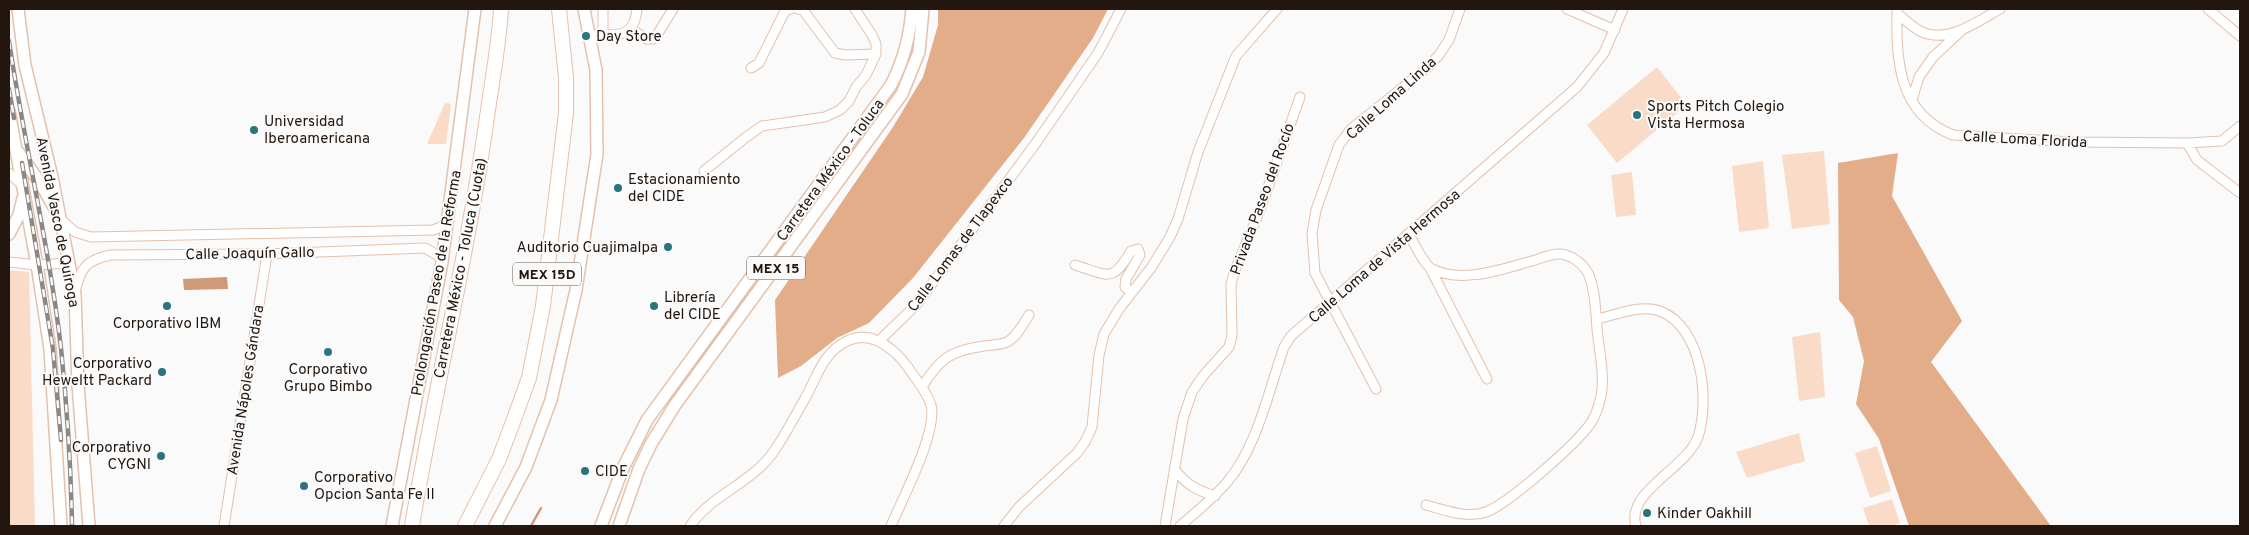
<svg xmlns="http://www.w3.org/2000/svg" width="2249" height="535" viewBox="0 0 2249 535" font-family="Overpass,sans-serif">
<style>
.green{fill:#fadbc8}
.forest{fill:#e3ad8a}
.water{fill:#cf9a78}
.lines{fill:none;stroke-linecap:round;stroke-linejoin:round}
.stream{stroke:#cf9a78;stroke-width:2.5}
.minor-casing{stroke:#e4c1ab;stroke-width:11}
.major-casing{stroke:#e4c1ab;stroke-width:14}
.highway-casing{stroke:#e4c1ab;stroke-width:16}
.minor{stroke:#fff;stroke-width:9}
.major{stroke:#fff;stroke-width:11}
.highway{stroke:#fff;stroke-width:14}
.rail-casing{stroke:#8d8783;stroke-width:4.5}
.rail{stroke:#fafafa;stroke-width:2.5;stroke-dasharray:8;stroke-linecap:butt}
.poi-dot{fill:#2b737e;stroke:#fafafa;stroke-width:2}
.labels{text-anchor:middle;stroke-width:4;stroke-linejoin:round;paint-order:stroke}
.shield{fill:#fafafa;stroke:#635a55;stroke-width:1}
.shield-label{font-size:14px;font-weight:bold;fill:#22160e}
.poi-label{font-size:15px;fill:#22160e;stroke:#fafafa;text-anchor:start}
.street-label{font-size:15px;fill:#22160e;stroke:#fafafa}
</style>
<rect width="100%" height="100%" fill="#fafafa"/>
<path class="green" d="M1657,67L1687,105L1617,163L1587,125Z
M445,103L451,104L446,144H427Z
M1824,151L1830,224L1792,229L1782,155Z
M1763,161L1769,228L1739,232L1732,166Z
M1632,172L1636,215L1616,217L1611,175Z
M9,270L29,272L35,526H9Z
M1820,332L1825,397L1799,401L1792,337Z
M1799,433L1805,461L1747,478L1736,452Z
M1877,446L1891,491L1870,498L1855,453Z
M1892,499L1900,523L1890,526H1869L1863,508Z"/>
<path class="forest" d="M938,9H1108L1093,38L1024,138L913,278L869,323L837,338L801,366L778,378L775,300L893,127L923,77L938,25Z
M1898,153L1892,196L1962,321L1931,362L2051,526H1909L1879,439L1856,404L1864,361L1853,317L1839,300L1838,163Z"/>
<path class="water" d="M227,277L228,289L184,290L183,279Z"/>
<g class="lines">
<path class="stream" d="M531,526L541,508"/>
<g class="minor-casing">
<path id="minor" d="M798,9L803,10L835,53L846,55L876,54
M1567,9L1615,30
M1897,9C1896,60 1898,114 1953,135L2071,142L2187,143L2222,141L2240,126
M2208,9L2240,36
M1897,13C1905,20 1913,28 1922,32C1948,44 1978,21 2000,9
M631,29L647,39H653L657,35L673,9
M589,35C615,34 634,41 637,9
M603,35V9
M751,68L759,63L785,11L791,9
M1912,100L1919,77L1933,57L1960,32
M2187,143L2197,160L2240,193
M704,171L745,138L762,126L825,117L840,110L849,101L856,87L866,75L876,54V44L872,35L855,9
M9,173L22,185
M60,219L75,232L91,237L433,230L441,227L448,221
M1409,235C1414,243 1425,266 1432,269C1463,284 1502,269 1532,261C1540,259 1549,254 1558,254C1569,254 1580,261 1586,270C1595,282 1596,314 1597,329C1599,351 1606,379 1600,400C1598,409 1593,421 1587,428C1571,448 1508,504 1486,512C1467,519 1445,510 1426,505
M9,262L37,265L69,263
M1075,265C1108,275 1112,284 1131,251L1138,249L1140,255L1126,279L1125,287L1132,292
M1430,268L1487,379
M75,292C81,267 86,260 111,255L267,254L425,248L437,255L442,262
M1597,319C1615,315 1642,304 1660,311C1702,327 1710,399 1698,437C1687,468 1625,492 1636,526
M880,340L917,304L1036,143L1098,53L1121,9
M922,387C940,358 950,351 984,346C991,345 1001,345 1007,342C1017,337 1023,324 1029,315
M1376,389L1315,273L1312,233L1316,210L1339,145L1351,129L1427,68L1439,55L1449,40L1460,9
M1175,470C1187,485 1196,490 1215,496
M224,526L267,254
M690,526C711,495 750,484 772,454C785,436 796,414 807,395C818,374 824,352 847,341C864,333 879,339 892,350C901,357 908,367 914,376C920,384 928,395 931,405C938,432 902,499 891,526
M1004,526L1019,507L1077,453L1085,442L1092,427L1099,355L1104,334L1119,309L1151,268L1170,237L1178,219L1198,152L1236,56L1277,9
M1165,526L1183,419L1192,392L1203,376L1229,347L1232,336L1231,284L1235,270L1260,210L1300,97
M1180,526C1196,512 1214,498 1228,481C1257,447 1269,390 1284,347L1291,336L1577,87L1604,53L1623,9"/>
</g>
<g class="major-casing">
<path id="major" d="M18,9L25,65L52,177L75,294L78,385L89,526
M9,111L37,265L50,349L61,526
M19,153L41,184L55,209
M9,234L19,215L23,198
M392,526L442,262L475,9
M495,526L526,467L551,400L576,290L597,154L596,70L584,9
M601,526L623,468L647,420L891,85C904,60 910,37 912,9
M619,526L639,469L651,444L675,405L902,94L919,52L923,9"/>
</g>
<g class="highway-casing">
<path id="highway" d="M412,526C435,387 469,250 488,110C493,76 499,43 501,9
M465,526L499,459L513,422L529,378L543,306L566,113V78L559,9"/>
</g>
<use href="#minor" class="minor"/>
<use href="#major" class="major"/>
<use href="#highway" class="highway"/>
<g class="rail-casing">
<path id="rail" d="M9,41C24,143 49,245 61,348C67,407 71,467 72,526
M9,89L14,118
M22,163L53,349L61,440"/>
</g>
<use href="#rail" class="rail"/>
</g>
<g class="poi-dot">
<circle cx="586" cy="36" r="5"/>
<circle cx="1637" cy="115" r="5"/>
<circle cx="254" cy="130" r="5"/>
<circle cx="618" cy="188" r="5"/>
<circle cx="668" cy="247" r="5"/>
<circle cx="167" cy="306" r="5"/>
<circle cx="654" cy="306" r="5"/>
<circle cx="328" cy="352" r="5"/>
<circle cx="162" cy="372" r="5"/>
<circle cx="161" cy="456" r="5"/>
<circle cx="585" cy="471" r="5"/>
<circle cx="304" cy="486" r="5"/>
<circle cx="1647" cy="513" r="5"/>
</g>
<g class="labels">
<g class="shield">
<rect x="747" y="256.5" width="58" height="23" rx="4"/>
<rect x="513" y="262.5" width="68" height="23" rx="4"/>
</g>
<g class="shield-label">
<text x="776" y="273">MEX 15</text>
<text x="547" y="279">MEX 15D</text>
</g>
<g class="poi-label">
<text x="596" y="41">Day Store</text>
<text x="1647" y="111">Sports Pitch Colegio<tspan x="1647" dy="17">Vista Hermosa</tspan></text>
<text x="264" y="126">Universidad<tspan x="264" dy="17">Iberoamericana</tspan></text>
<text x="628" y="184">Estacionamiento<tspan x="628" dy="17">del CIDE</tspan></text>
<text x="658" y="252" text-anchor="end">Auditorio Cuajimalpa</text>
<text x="664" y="302">Librería<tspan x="664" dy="17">del CIDE</tspan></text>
<text x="167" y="328" text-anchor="middle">Corporativo IBM</text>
<text x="152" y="368" text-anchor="end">Corporativo<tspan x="152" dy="17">Heweltt Packard</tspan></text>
<text x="328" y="374" text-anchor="middle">Corporativo<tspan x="328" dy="17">Grupo Bimbo</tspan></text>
<text x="151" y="452" text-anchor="end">Corporativo<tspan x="151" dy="17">CYGNI</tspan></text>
<text x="595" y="476">CIDE</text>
<text x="314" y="482">Corporativo<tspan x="314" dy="17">Opcion Santa Fe II</tspan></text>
<text x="1657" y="518">Kinder Oakhill</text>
</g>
<g class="street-label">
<text transform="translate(1391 98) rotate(-42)" y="5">Calle Loma Linda</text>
<text transform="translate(2025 139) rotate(3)" y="5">Calle Loma Florida</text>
<text transform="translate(830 170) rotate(-54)" y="5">Carretera México - Toluca</text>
<text transform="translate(1262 199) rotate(-70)" y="5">Privada Paseo del Rocío</text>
<text transform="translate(58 222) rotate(79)" y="5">Avenida Vasco de Quiroga</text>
<text transform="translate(960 244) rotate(-53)" y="5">Calle Lomas de Tlapexco</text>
<text transform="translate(250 253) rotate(-1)" y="5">Calle Joaquín Gallo</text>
<text transform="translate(1384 256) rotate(-41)" y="5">Calle Loma de Vista Hermosa</text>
<text transform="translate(460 268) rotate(-79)" y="5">Carretera México - Toluca (Cuota)</text>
<text transform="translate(436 283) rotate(-80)" y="5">Prolongación Paseo de la Reforma</text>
<text transform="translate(245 390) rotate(-81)" y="5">Avenida Nápoles Gándara</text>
</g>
</g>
<rect width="2249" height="535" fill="none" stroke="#22160e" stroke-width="20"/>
</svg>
